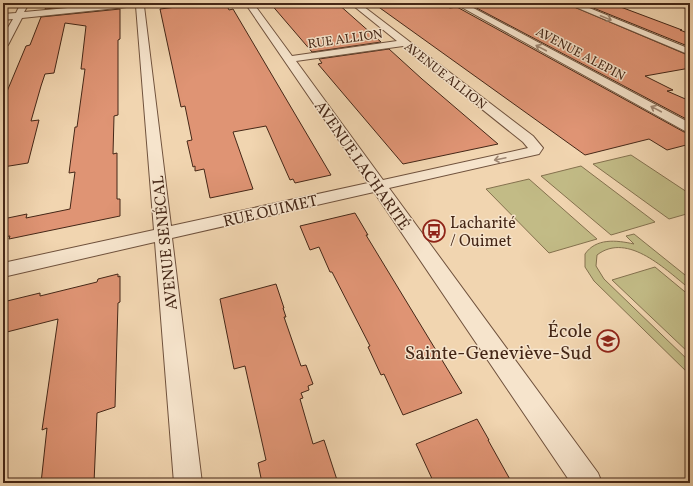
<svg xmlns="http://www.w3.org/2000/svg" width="693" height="486" viewBox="0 0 693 486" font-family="Vollkorn,serif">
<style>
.green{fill:#c2bb86;stroke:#84714e}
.building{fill:#df9474;stroke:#452717}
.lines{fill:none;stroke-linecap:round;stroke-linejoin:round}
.minor-casing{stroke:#70523d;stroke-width:2}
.minor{fill:#f6e4cc;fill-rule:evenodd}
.oneway{stroke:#9e8672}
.labels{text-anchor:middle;stroke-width:3;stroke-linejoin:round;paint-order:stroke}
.far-street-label{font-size:13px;fill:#452717;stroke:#f6e4cc}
.street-label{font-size:16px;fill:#452717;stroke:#f6e4cc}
.poi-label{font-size:16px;fill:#452717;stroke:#f6e4cc;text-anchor:start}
.near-poi-label{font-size:19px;fill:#452717;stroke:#f6e4cc;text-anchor:end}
</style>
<rect width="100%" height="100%" fill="#f1d5b0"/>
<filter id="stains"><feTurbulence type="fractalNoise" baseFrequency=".005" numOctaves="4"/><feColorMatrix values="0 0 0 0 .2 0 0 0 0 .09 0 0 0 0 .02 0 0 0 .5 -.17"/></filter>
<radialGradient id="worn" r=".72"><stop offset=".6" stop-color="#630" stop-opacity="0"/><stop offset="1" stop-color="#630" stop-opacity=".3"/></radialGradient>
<path class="green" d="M631,155L690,194V213L669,219L593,164Z
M581,166L655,222L611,235L541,176Z
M529,179L597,239L549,253L486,189Z
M634,234L690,279V289C667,271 628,231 597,255L596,266L604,279L690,362V375L594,281L585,267V254C596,238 616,240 634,244L626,236Z
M655,267L690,296V354L612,280Z"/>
<path class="building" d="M48,3H106L45,9Z
M201,3H222L226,4L229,10L233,9L331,175L295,183L293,179L290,180L266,126L233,132L253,189L210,198L204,169L195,171V166L193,167L187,141L192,140L185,106L181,107L160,9L201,4Z
M270,3H337L381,42L312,52Z
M373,3H438L450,8L457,7L684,132L690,133V144L667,150L649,139L585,155Z
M487,3H565L690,56V68L645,76L673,90L667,91L690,101V121L471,5Z
M581,3H610L682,30H680L690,34V47Z
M120,9V39L118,40V115L114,116L113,154L117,153V199H120V216L9,239L10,236L3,237V219L27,214L26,218L70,209L75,172L69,173L75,127H77L85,69H81L86,26L65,23L54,73L45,74L41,86L31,121L39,120L28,163L3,167V101L26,46L30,45L41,17Z
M389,49L422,79L498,144L403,164L318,64L322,63L319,59Z
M355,213L368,235H366L462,393L403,415L384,374L381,375L368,347L370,346L332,272H330L319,247L310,250L300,226Z
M118,274V277L120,276V302L118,303L115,407L97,413L94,483H41L47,428L42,430L58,319L3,333V302L40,293V296L97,282L98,279Z
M276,284L284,308H283L286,317H284L301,366L306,365L313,384L308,386L309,390L301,393L303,398L300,399L313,444L324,440L338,483H262L258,463L266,460L245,366L234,369L220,299Z
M477,419L489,440H488L512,483H434L416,444Z"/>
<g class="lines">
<g class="minor-casing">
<path id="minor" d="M122,3H150L144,6L171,226L368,183L245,3H253L292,56L397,41L350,3H359L533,136L543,148L539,154L389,188L598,473L602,483H571L374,192L172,238L202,483H174L155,242L3,277V263L154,230L136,6L22,18L8,45L3,48V36L13,19L3,20V14L16,13L20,5H26L27,7L24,12ZM403,46L523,142L528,148L383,180L296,61Z
M454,3H464L690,123V132L685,131Z
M566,3H577L690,49V55Z
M675,3L690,4V9L676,5Z"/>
</g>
<use href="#minor" class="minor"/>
</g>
<defs><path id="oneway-shaft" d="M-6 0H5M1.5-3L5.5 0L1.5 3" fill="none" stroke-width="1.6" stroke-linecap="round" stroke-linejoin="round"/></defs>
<g class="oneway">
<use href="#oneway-shaft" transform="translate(606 18) rotate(22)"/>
<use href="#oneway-shaft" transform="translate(541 48) rotate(-152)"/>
<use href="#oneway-shaft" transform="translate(656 109) rotate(-152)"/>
<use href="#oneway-shaft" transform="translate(500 159) rotate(168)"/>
</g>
<defs>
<g id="bus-ring" transform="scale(1.15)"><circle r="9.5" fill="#f6e4cc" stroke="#8f2418" stroke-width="1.5"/><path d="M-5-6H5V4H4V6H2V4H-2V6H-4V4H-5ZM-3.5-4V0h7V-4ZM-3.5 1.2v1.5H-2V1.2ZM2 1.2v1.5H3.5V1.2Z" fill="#8f2418"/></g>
<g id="school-ring" transform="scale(1.15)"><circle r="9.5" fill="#f6e4cc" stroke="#8f2418" stroke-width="1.5"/><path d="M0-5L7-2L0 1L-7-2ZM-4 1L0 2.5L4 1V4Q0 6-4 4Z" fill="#8f2418"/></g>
</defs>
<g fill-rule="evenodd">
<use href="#bus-ring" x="434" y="231"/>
<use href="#school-ring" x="608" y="341"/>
</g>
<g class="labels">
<g class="far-street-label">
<text transform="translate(345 38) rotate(-8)" y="5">RUE ALLION</text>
<text transform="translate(581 53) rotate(28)" y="5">AVENUE ALEPIN</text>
<text transform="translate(446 75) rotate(38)" y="5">AVENUE ALLION</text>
</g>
<g class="street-label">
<text transform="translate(363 165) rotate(55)" y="6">AVENUE LACHARITÉ</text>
<text transform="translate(270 210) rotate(-13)" y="6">RUE OUIMET</text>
<text transform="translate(164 243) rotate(-96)" y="6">AVENUE SENÉCAL</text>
</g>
<g class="poi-label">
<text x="450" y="228">Lacharité<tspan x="450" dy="18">/ Ouimet</tspan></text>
</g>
<g class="near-poi-label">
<text x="592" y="337">École<tspan x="592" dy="22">Sainte-Geneviève-Sud</tspan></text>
</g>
</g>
<rect width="693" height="486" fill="none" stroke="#f1d5b0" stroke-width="16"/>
<rect x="4" y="4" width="685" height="478" fill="none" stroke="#452717" stroke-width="2"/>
<rect x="8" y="8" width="677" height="470" fill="none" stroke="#452717"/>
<rect width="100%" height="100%" filter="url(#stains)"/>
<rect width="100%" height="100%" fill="url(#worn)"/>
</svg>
